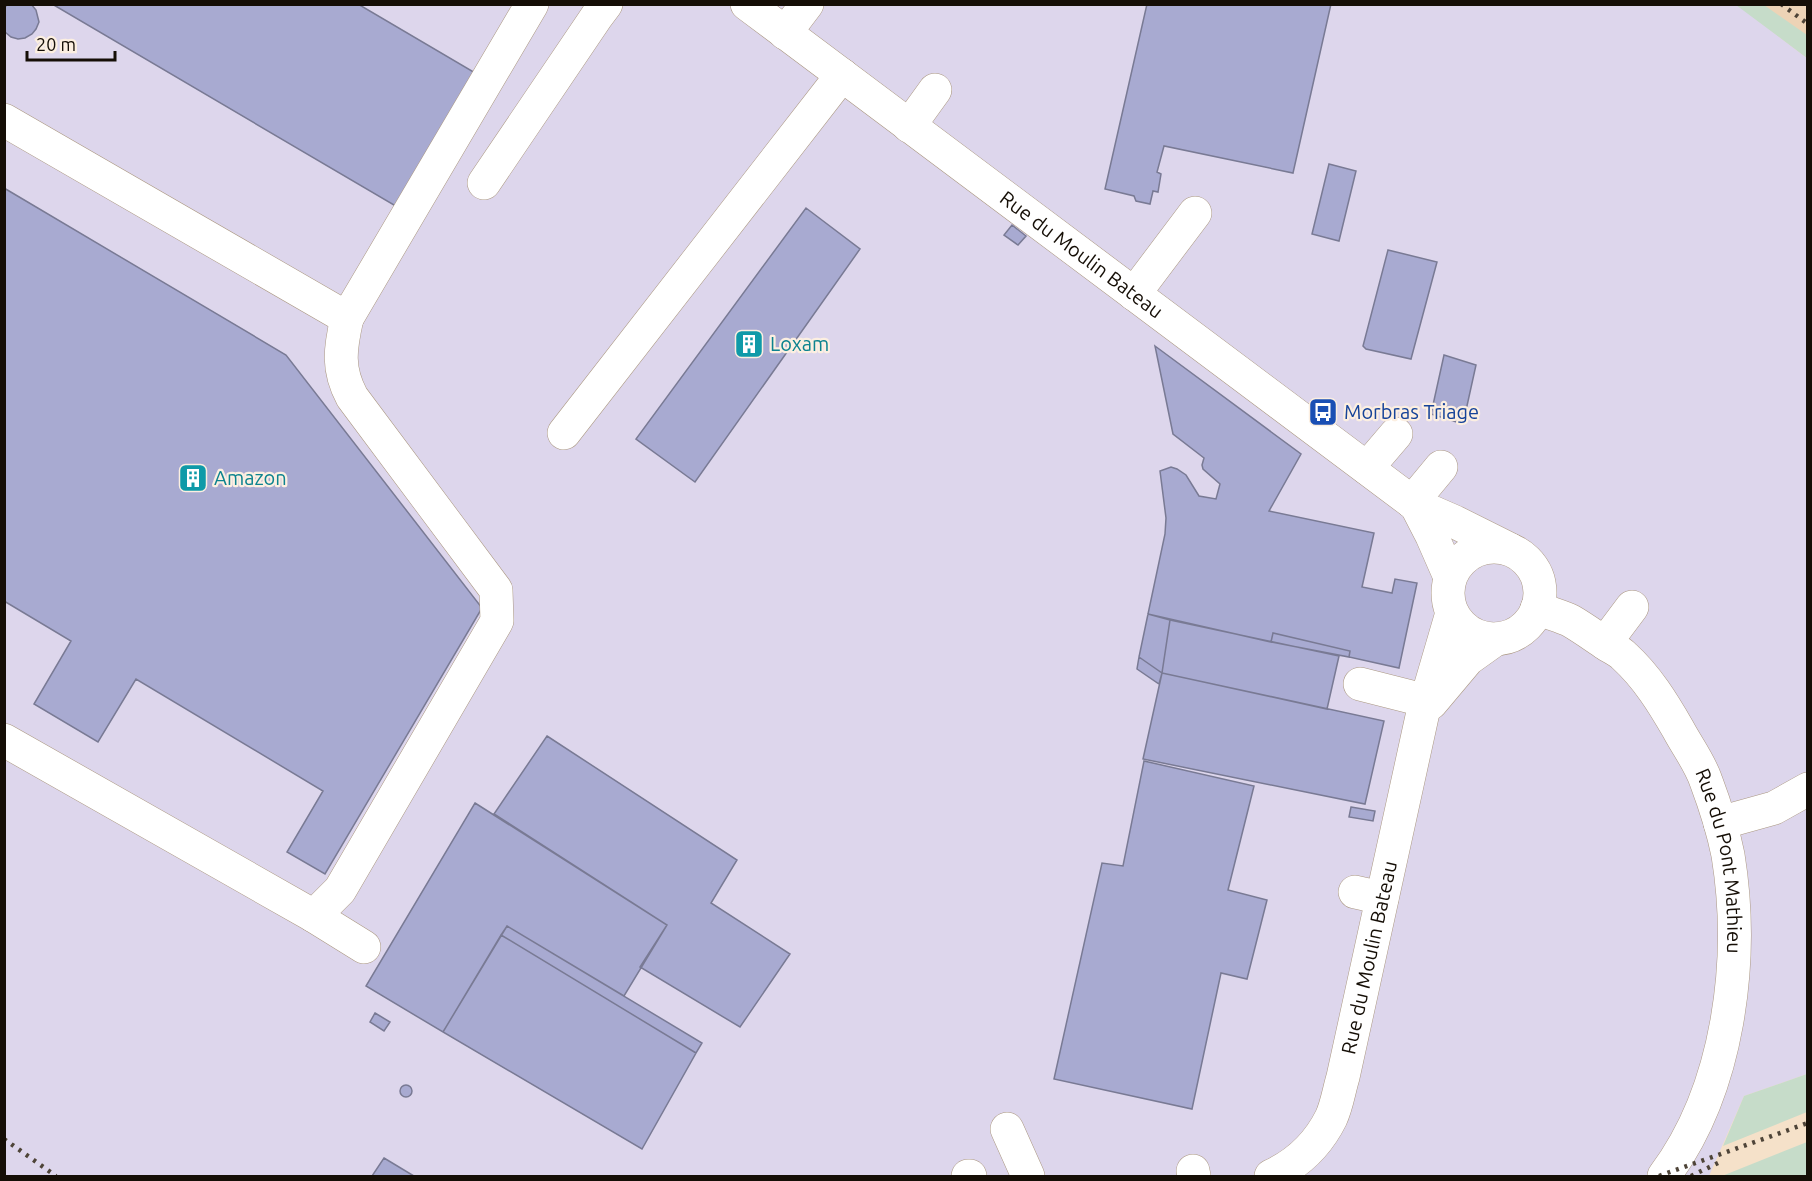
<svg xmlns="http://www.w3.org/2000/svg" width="1812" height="1181" viewBox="0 0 1812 1181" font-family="Ubuntu,sans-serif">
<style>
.built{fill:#edd3b6}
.industrial{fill:#ddd6ec}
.green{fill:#c6dcc9}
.building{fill:#a8aad1;stroke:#797a94;stroke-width:1.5}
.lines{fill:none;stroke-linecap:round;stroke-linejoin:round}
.minor-casing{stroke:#ab9882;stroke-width:34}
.minor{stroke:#fff;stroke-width:33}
.rail{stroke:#4e4438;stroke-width:4.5;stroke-dasharray:3 6;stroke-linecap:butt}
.labels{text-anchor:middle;stroke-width:4.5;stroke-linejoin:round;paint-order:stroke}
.street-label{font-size:20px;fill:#150e06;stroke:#fcefe1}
.culture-label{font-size:20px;fill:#0d838f;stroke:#fcefe1;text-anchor:start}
.transit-label{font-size:20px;fill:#164399;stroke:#fcefe1;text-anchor:start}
</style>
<rect width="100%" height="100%" fill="#f5e1c9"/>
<path class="built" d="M1736,5H1807V58Z"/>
<path class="industrial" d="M1736,4L1807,58V1074L1744,1096L1709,1176H5V5Z"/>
<path class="green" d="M1736,5H1764L1807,35V58Z
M1807,1074V1112L1723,1146L1744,1096Z
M1807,1142V1176H1722Z"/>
<path class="building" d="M8,4H31L36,10L39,22L36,29L32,34L25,38L18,39L11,37L5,32L4,8Z
M52,4H358L477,74L399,208Z
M1147,4H1331L1293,173L1164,146L1157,172L1161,174L1158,192L1153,191L1150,204L1136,201L1134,196L1105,189Z
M1329,164L1356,171L1339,241L1312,234Z
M4,188L286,355L482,608L325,874L287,852L323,791L136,679L98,742L34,704L71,641L4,601Z
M806,208L860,249L695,482L636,439Z
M1012,225L1026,236L1018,245L1004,235Z
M1388,250L1437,262L1411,359L1366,349L1363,346Z
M1155,346L1301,454L1269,511L1374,533L1362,587L1392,593L1395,579L1417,583L1399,668L1349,657L1350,651L1273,633L1271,642L1148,614L1165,534L1166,518L1160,471L1171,467L1177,469L1186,475L1199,496L1216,499L1220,484L1203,469L1202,465L1204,458L1173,434Z
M1444,355L1476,365L1463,424L1431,414Z
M1148,614L1170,620L1162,673L1139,657Z
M1170,620L1339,656L1327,709L1162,673Z
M1273,633L1350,651L1349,657L1271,642Z
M1139,657L1162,673L1159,684L1137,669Z
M1162,673L1384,721L1365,804L1143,759Z
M547,736L737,860L711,903L790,954L740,1027L640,967L667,925L494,814Z
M1144,761L1254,786L1228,890L1267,900L1247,979L1221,973L1192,1109L1054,1079L1102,863L1123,866Z
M475,803L667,925L624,996L507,926L443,1032L366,986Z
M1351,807L1375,811L1373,821L1349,817Z
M507,926L702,1043L696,1053L501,935Z
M501,935L696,1053L642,1149L443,1032Z
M375,1013L390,1022L384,1031L370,1022Z
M400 1091a6 6 0 1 1 12 0a6 6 0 1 1-12 0Z
M384,1158L414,1176H372Z"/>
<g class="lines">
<g class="minor-casing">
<g id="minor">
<path id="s1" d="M747,4L1416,505L1455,522L1509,549"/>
<path d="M785,33L807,4"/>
<path d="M4,120L347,318L532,4"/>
<path d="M909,126L935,90"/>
<path d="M484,183L597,16L606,4"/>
<path d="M1134,294L1195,213"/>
<path d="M564,433L842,75"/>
<path d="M1367,468L1396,434"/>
<path d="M1412,502L1441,467"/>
<path d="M1416,505L1432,536L1450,577"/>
<circle cx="1494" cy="593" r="46"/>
<path id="s2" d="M1537,608C1548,613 1561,616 1571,621C1583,628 1594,636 1606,644C1612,648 1619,651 1624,656C1647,677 1663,703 1678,729C1687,746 1700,763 1706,781C1715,805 1723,830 1728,855C1745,960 1729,1089 1664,1176"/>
<path d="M1605,643L1632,607"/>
<path d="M1360,684L1427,701"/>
<path d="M1431,703L1468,659L1496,639"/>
<path d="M4,740L314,916L340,890L497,621L496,590L352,397C337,369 340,349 347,318"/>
<path d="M1720,823L1774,808L1808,789"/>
<path d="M1355,892L1382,898"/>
<path d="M314,916L364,947"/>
<path d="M1007,1129L1028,1176"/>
<path d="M1193,1171L1194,1176"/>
<path d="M968,1176H970"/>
<path id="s3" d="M1271,1176C1297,1164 1318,1144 1331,1118C1337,1105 1339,1090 1343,1077L1423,712L1452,613"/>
</g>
</g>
<use href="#minor" class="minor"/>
<path class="rail" d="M1781,4L1808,24
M4,1139L56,1176
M1659,1176L1808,1123
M1691,1176L1720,1162"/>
</g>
<defs>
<g id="building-square" transform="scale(1.5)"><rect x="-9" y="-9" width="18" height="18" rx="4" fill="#0f9aa8" stroke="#fcefe1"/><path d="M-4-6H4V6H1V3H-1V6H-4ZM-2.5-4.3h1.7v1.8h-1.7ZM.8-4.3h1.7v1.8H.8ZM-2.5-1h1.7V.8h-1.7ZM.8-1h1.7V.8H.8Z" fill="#fff"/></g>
<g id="bus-square" transform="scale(1.5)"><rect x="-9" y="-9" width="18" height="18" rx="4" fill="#1a4fb4" stroke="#fcefe1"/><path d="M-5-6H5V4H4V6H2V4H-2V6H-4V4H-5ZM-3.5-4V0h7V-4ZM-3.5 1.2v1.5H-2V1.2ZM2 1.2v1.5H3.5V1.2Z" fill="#fff"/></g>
</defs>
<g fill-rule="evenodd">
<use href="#building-square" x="749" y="344"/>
<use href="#bus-square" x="1323" y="412"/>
<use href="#building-square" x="193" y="478"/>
</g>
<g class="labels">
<g class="street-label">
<text dy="7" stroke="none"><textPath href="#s1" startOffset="418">Rue du Moulin Bateau</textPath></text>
<text dy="7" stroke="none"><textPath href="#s2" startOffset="332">Rue du Pont Mathieu</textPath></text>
<text dy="7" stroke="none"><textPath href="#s3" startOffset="250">Rue du Moulin Bateau</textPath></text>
</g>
<g class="culture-label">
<text x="770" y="351">Loxam</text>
<text x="214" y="485">Amazon</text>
</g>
<g class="transit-label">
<text x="1344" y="419">Morbras Triage</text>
</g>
</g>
<rect width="1812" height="1181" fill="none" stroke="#150e06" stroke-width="12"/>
<path d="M27 51v9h88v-9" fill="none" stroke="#150e06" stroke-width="3"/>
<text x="36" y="51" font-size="18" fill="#150e06" stroke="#fcefe1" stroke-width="4.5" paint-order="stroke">20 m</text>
</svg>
